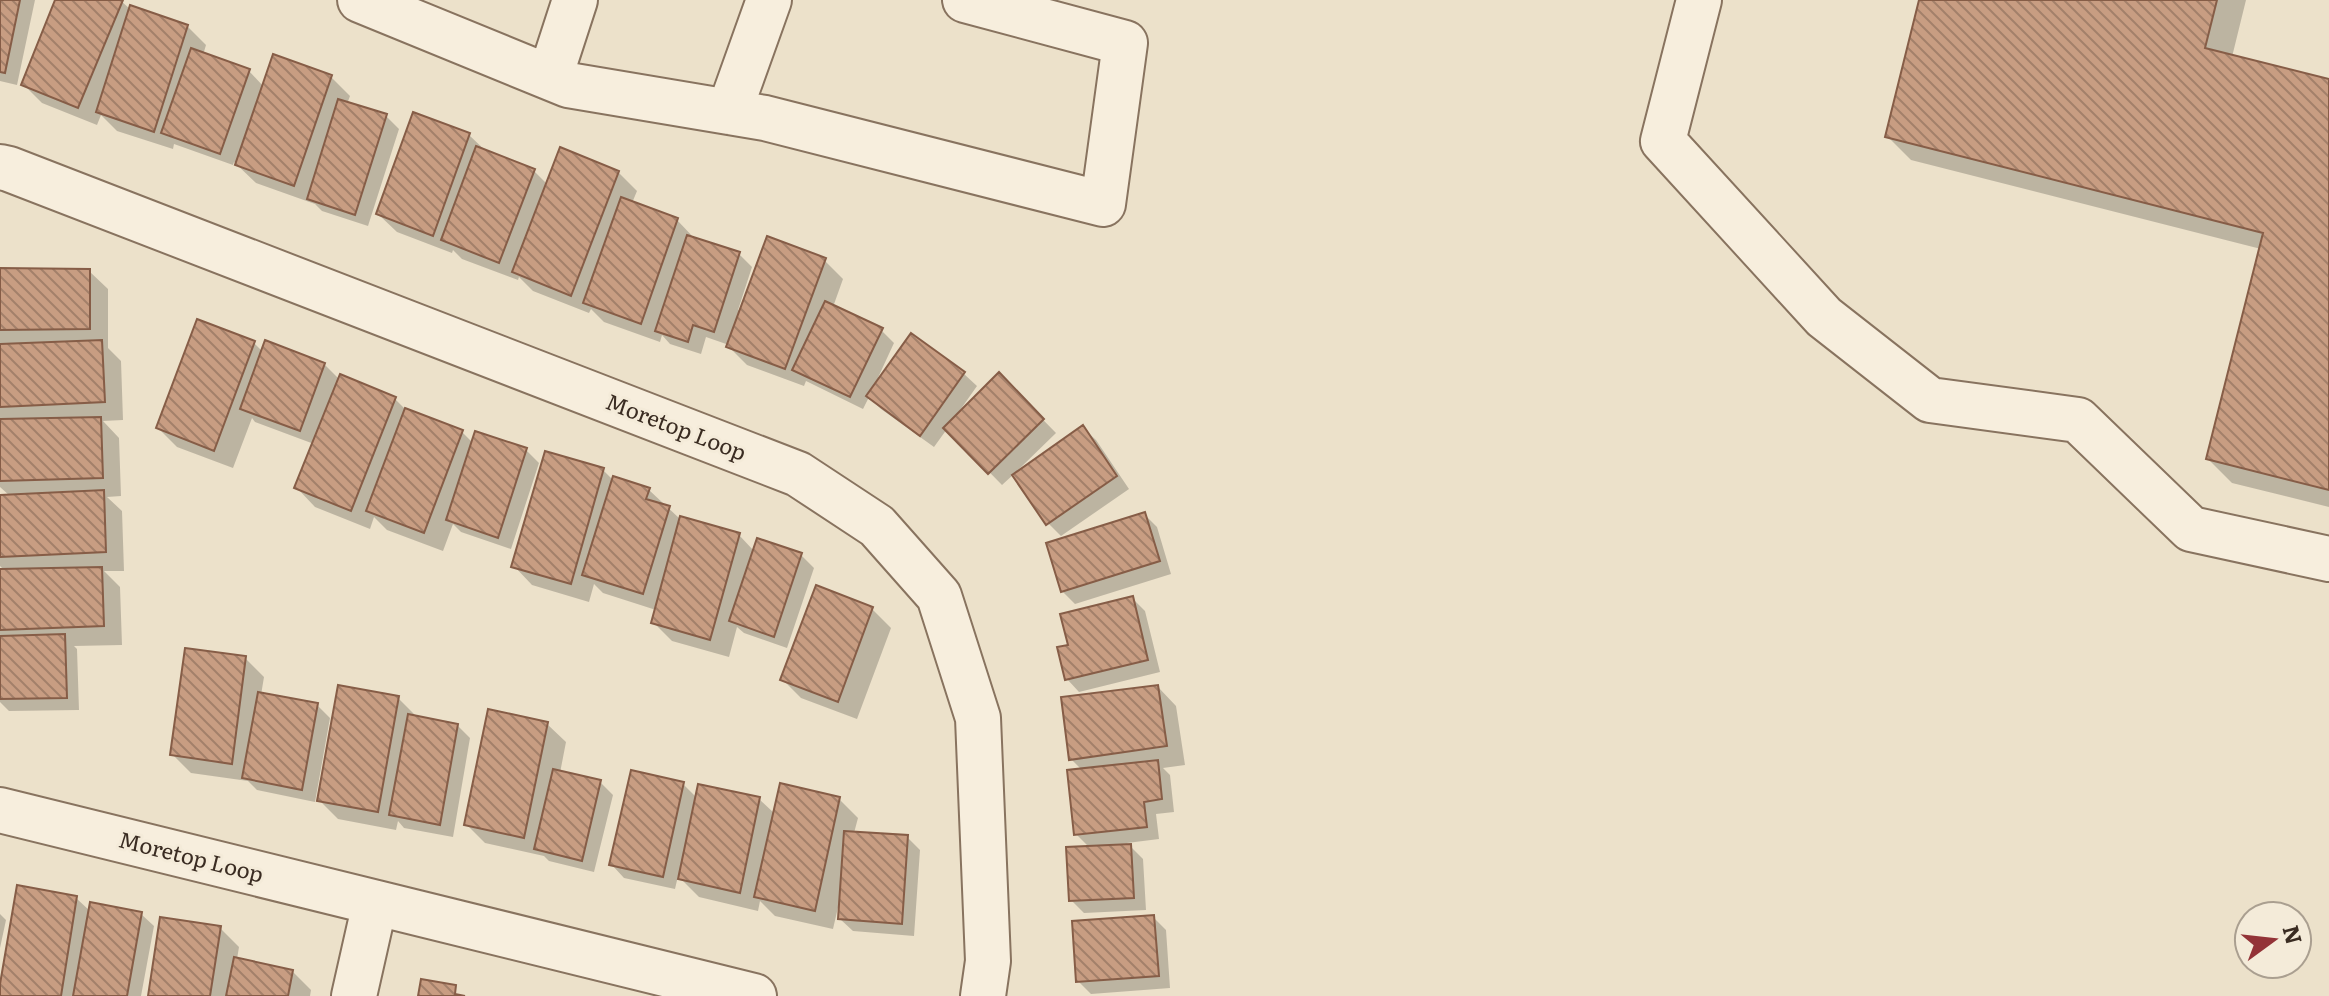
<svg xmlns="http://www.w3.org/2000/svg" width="2329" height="996" viewBox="0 0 2329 996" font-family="Literata,serif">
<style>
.shadow{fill:#0003}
.building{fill:url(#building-back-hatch);stroke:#865d47;stroke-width:2}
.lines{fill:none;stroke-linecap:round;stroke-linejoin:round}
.minor-casing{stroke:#88735f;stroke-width:48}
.minor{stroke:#f7eedd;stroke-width:44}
.labels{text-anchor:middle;stroke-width:6;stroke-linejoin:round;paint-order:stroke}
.street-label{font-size:22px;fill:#3a2c22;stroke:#f4ebd9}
</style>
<defs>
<pattern id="building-back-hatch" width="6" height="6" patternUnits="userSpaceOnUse" patternTransform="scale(2)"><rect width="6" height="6" fill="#c89d82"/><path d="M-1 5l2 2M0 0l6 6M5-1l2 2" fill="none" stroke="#a3806a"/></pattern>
</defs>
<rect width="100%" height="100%" fill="#ece1ca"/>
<path class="shadow" d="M0,0H35L17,85L0,81Z
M57,0H120L131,10L187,26L206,45L203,55L249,71L264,87L331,77L350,96L347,104L386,116L399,129L368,226L322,211L315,204L256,183L234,162L233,165L174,144L173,149L117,131L101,115L97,125L42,103L23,84Z
M1921,0H2246L2232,57L2329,81V507L2232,483L2208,459L2261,249L1911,160L1887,136Z
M469,135L488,153L534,171L548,185L618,172L637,191L632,203L677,220L696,240L739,254L752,267L738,310L741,311L824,260L843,279L833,307L881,330L894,343L876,382L878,383L911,336L964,374L977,386L958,413L960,414L999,375L1056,433L1017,471L1018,473L1083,428L1096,440L1129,489L1061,536L1048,523L1014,474L1002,485L947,429L934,447L881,409L869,397L863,409L806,381L804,386L747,365L729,347V345L706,337L701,354L670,344L662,335L660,342L604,322L591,309L589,313L533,291L519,277L518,280L462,259L453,250L452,253L397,232L378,214Z
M0,270L89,271L108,289V348L121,361L123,420L103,421L119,438L121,496L107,497L122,511L124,571H104L120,587L122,645L74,646L77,649L79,710L9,711L0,702V571H5L0,566V526L10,496L0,487Z
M254,343L263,352L324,364L340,380L395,399L407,411L461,431L473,443L526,450L539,463L511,549L461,532L453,524L443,551L387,530L374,517L370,529L315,507L297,488L314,444L255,422L252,418L233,468L177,447L158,428Z
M603,470L613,480L649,490L679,518L739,535L754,551L801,555L814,568L787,648L744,633L737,627L729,657L672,641L653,622L656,610L603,593L594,584L589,602L532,585L514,566Z
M1144,514L1157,527L1171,574L1075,604L1062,591Z
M1132,598L1145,611L1160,672L1079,692L1067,679Z
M872,609L891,628L857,719L801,698L782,679Z
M245,658L264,677L261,695L317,705L330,718L315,802L257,790L248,781L191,773L172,754Z
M1158,687L1176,706L1185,765L1163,768L1170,775L1174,812L1156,814L1159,839L1127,843L1143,859L1146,910L1084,913L1071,900L1090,848L1076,834L1083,771L1071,759Z
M398,698L418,718L457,725L470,738L453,837L404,828L398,821L396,830L338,819L319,800Z
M547,724L566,742L560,773L600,782L613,795L594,872L549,861L544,856L485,843L466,824Z
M683,784L697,798L759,799L775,814L839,799L858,818L854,833L907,837L920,850L914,936L853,931L840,919L841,903H839L833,929L775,916L760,901L758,911L699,897L678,876L675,889L624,878L612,865Z
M76,898L90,911L141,914L154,926L141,996H0Z
M0,914L6,920L0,948Z
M1153,917L1166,930L1170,988L1091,994L1078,981Z
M220,928L239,947L237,959L292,971L311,990L310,996H150Z"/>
<path class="building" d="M0,0H20L5,73L0,72Z
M55,0H123L78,108L21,85Z
M1919,0H2217L2205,48L2329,79V490L2206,459L2263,233L1885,137Z
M130,5L188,25L154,132L96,112Z
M191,48L250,69L220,154L161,133Z
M273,54L332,75L294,186L235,165Z
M338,99L387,114L355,215L307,199Z
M413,112L470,133L433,236L376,214Z
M476,146L535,169L499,263L441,240Z
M560,147L619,171L571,296L512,272Z
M621,197L678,218L641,324L583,303Z
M687,235L740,252L714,332L693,325L688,342L655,331Z
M767,236L826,258L785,369L726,347Z
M0,268L90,269V329L0,330Z
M825,301L883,328L850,397L792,370Z
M197,319L255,341L214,451L156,428Z
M911,333L965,372L920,436L866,396Z
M102,340L105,402L0,407V344Z
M265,340L325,363L300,431L240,409Z
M999,372L1044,419L988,474L943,428Z
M340,374L396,397L351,511L294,488Z
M405,408L463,430L424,533L366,511Z
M101,417L103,478L0,481V419Z
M1083,425L1117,476L1046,525L1012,475Z
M475,431L527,448L498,538L446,520Z
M545,451L604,468L571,584L511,567Z
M613,476L650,488L646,499L670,506L643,594L582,575Z
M104,490L106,552L0,557V495Z
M1145,512L1160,561L1061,592L1046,543Z
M680,516L740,533L710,640L651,623Z
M757,538L802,553L774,637L729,621Z
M102,567L104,626L0,630V569Z
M816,585L873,607L838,702L780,680Z
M1133,596L1148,660L1065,680L1057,647L1068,645L1060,614Z
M65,634L67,698L0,699V636Z
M185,648L246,656L232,764L170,755Z
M338,685L399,696L378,812L317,801Z
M1158,685L1167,746L1069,760L1061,697Z
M258,692L318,703L302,790L242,778Z
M488,709L548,722L524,838L464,825Z
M408,714L458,724L440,825L389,815Z
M1158,760L1162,799L1144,802L1147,827L1074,835L1067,770Z
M553,769L601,780L582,861L534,849Z
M631,770L684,782L663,877L609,865Z
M780,783L840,797L815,911L754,897Z
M698,784L760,797L740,893L678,879Z
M844,831L908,835L902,924L838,919Z
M1131,844L1134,898L1069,901L1066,847Z
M17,885L77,896L61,996H0V984Z
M90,902L142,912L127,996H73Z
M1154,915L1159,976L1076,982L1072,921Z
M160,917L221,926L210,996H148Z
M234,957L293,970L288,996H226Z
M421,979L456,985L455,994L465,996H418Z"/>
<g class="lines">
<g class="minor-casing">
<path id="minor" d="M360,0L568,85L765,118L1103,204L1125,43L965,0
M1699,0L1663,141L1824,317L1930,400L2078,420L2191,529L2329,559
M550,77L575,0
M729,112L769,0
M0,167L9,169L798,474L877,526L939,596L978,718L988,961L983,996
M0,810L754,996
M354,996L375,903"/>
</g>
<use href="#minor" class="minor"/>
</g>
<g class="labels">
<g class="street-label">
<text transform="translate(676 427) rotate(21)" y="8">Moretop Loop</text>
<text transform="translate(191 857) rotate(14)" y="8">Moretop Loop</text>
</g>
</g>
<g transform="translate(2273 940) rotate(75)"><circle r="38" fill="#f4ebd9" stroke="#aa9f90" stroke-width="2"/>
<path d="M0-6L14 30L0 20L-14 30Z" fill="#933337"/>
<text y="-12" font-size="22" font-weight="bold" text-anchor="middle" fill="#3a2c22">N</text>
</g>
</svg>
